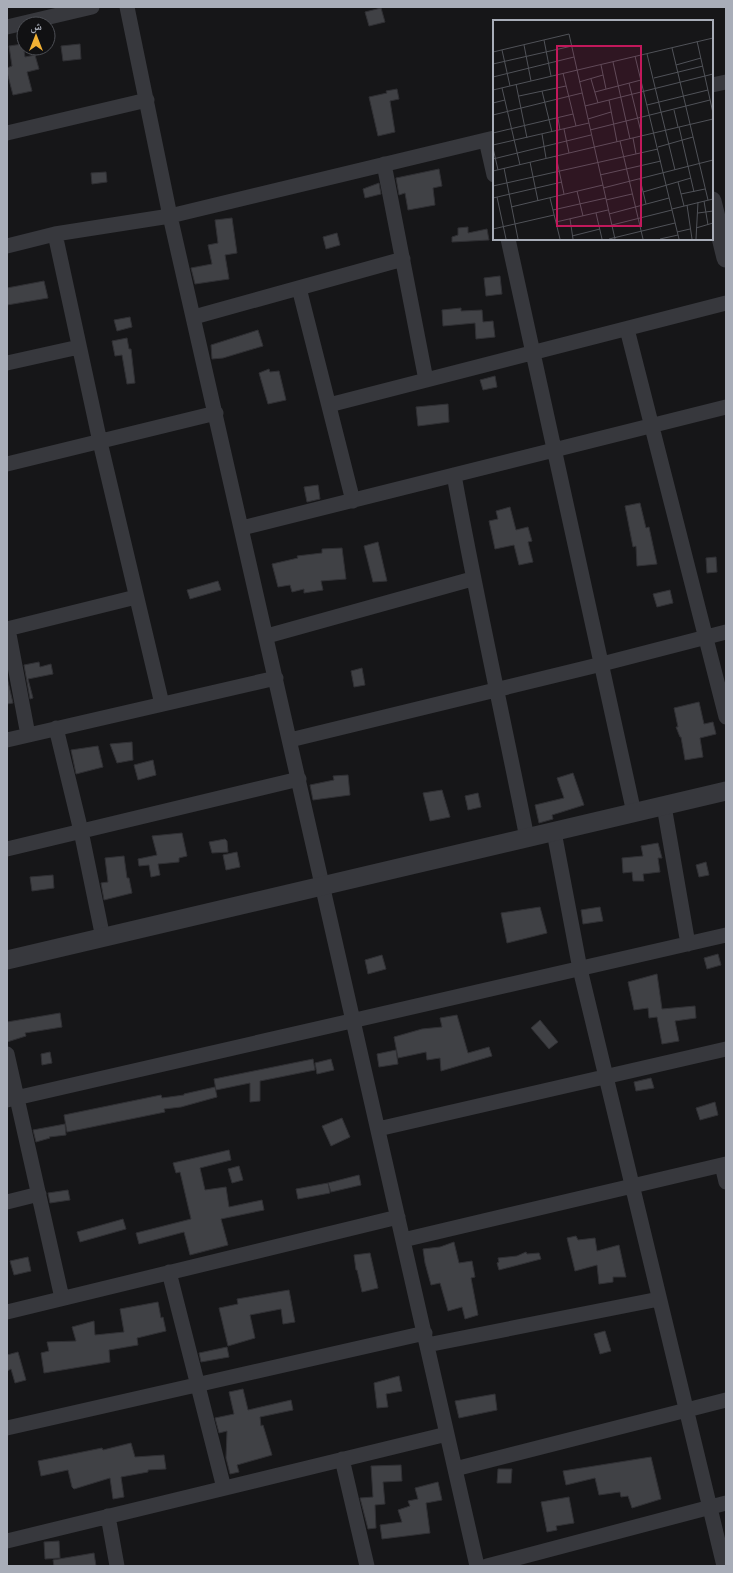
<svg xmlns="http://www.w3.org/2000/svg" width="733" height="1573" viewBox="0 0 733 1573" font-family="Signika,'Noto Naskh Arabic',sans-serif">
<style>
.building{fill:#404145;stroke:#303034}
.lines{fill:none;stroke-linecap:round;stroke-linejoin:round}
.minor{stroke:#37383d;stroke-width:15}
.tertiary{stroke:#37383d;stroke-width:19}
.inset-road{fill:none;stroke:#505258;stroke-width:1}
.view{fill:#c2185b;fill-opacity:0.15;stroke:#c2185b;stroke-width:2}
.inset-edge{fill:none;stroke:#a8adb8;stroke-width:2}
</style>
<rect width="100%" height="100%" fill="#161618"/>
<path class="building" d="M381,8L385,22L369,26L365,12Z
M23,44L25,57L35,55L39,69L27,72L32,91L13,95L7,72V68L12,66L9,46Z
M80,44L81,59L63,61L61,46Z
M397,89L399,99L390,101L395,132L378,136L369,97L387,93L386,91Z
M439,169L442,186L433,188L435,205L408,210L405,193L399,195L396,178Z
M106,172L107,182L92,184L91,173Z
M379,183L381,194L365,198L363,189Z
M232,218L237,253L225,255L229,279L195,284L191,268L212,264L208,245L218,243L215,220Z
M468,227V233L487,229L489,240L452,242V237L458,235V228Z
M337,233L340,245L326,249L323,237Z
M500,276L502,294L486,296L484,278Z
M44,281L48,298L7,305V288Z
M461,308V311L482,310L483,322L493,321L495,337L476,339L475,323L443,326L442,310Z
M130,317L132,327L117,331L114,320Z
M258,330L263,346L223,358L212,359L211,345Z
M127,338L129,349H131L135,383L127,384L122,355L115,356L112,341Z
M269,369L270,372L279,371L286,400L268,404L259,373Z
M495,376L497,387L483,390L480,380Z
M448,404L449,422L418,426L416,407Z
M318,485L320,499L307,502L304,487Z
M640,503L646,528L649,527L657,564L637,566L636,546L633,547L625,506Z
M510,507L516,530L528,527L532,541L528,542L533,562L519,565L514,545L495,549L489,521L498,519L496,511Z
M378,542L387,581L373,582L364,546Z
M342,548L346,579L321,581L323,590L304,593V589L292,592L290,585L278,587L272,564L298,558L297,556L322,553V549Z
M716,557L717,572L707,573L706,558Z
M218,581L221,590L190,599L187,590Z
M670,590L673,603L657,607L653,594Z
M39,662L40,667L51,664L53,674L28,679L33,698L30,699L24,665Z
M362,668L365,685L354,687L351,671Z
M7,677L13,703L7,704Z
M699,702L704,724L713,722L716,734L700,738L703,757L685,760L681,737H680L676,727H678L674,708Z
M132,742L133,760L117,763L110,744Z
M98,746L103,767L76,774L71,750Z
M153,760L156,775L138,780L134,765Z
M573,773L584,805L552,815L553,819L539,823L535,805L564,798L557,778Z
M348,775L350,795L313,800L310,785L334,780L333,776Z
M442,790L450,817L430,821L423,793Z
M478,793L481,807L468,810L465,796Z
M182,833L187,856L179,858V862L158,864L160,875L151,877L149,865L139,866L138,859L157,855L152,836Z
M225,839L227,841L228,852L212,853L209,842Z
M658,843L662,858H658L660,872L643,874L644,881H633L632,872L623,873L622,858L643,856L641,846Z
M237,852L240,867L226,870L223,855Z
M124,856L127,878H129L132,893L104,900L101,883L108,882L105,858Z
M706,862L709,875L699,877L696,865Z
M53,875L54,888L32,891L30,877Z
M540,907L547,933L507,943L501,913Z
M600,907L603,921L583,924L581,910Z
M718,954L721,965L707,969L704,958Z
M382,955L386,969L368,974L365,960Z
M657,974L662,1009L695,1006L696,1018L675,1021L679,1041L662,1044L657,1017L649,1018L648,1008L634,1010L628,982Z
M60,1013L62,1027L25,1033L26,1036L7,1042V1022Z
M457,1015L468,1053L489,1047L492,1056L441,1071L440,1058L427,1060L426,1052L398,1058L394,1037L422,1029L442,1027L440,1018Z
M540,1020L558,1042L549,1049L531,1028Z
M396,1050L398,1064L379,1067L377,1054Z
M50,1052L52,1063L42,1065L41,1054Z
M313,1059L315,1070L260,1081V1101L250,1102V1083L216,1090L214,1079Z
M331,1059L334,1070L317,1074L315,1063Z
M651,1078L654,1088L636,1091L634,1082Z
M215,1087L217,1097L181,1107L164,1109L165,1112L67,1132L64,1115L161,1095L162,1098L184,1095V1094Z
M715,1102L718,1115L700,1120L696,1108Z
M342,1118L350,1137L331,1146L322,1126Z
M65,1124L66,1135L49,1137L50,1138L36,1142L33,1130Z
M229,1150L231,1160L200,1168L205,1190L226,1187L229,1207L262,1200L264,1210L221,1219L228,1245L190,1255L184,1232L139,1244L136,1233L191,1219L180,1172L176,1173L173,1163Z
M239,1166L243,1180L232,1183L228,1169Z
M359,1175L361,1185L331,1192L328,1183Z
M328,1183L330,1193L298,1199L296,1189Z
M68,1190L70,1200L50,1203L48,1193Z
M123,1219L126,1229L80,1242L77,1232Z
M576,1236L578,1240L595,1238L597,1251L619,1245L626,1277H613V1282L599,1284L597,1265L575,1271L567,1238Z
M454,1242L459,1263L472,1261L475,1277L471,1278L478,1315L465,1319L462,1307L448,1311L440,1283L431,1285L425,1263L423,1249L440,1247Z
M526,1252L527,1254L539,1253L541,1259L499,1270L497,1263L499,1262L498,1258L517,1256Z
M370,1253L378,1288L362,1292L357,1270H356L354,1255Z
M28,1257L31,1271L14,1275L10,1261Z
M289,1290L295,1322L283,1324L281,1309L250,1315L255,1338L228,1346L219,1308L238,1304L237,1299Z
M158,1302L161,1318L163,1317L166,1331L137,1338L138,1345L109,1350L110,1362L44,1373L41,1353L49,1351L47,1342L76,1341L72,1327L94,1321L95,1335L124,1332L120,1309Z
M605,1331L611,1351L600,1354L594,1334Z
M227,1347L229,1357L201,1362L199,1353Z
M18,1352L26,1380L15,1383L11,1369L7,1371V1355Z
M399,1376L402,1391L386,1394L388,1407L377,1408L374,1383Z
M243,1389L248,1410L291,1400L293,1410L260,1417L261,1426L263,1425L272,1455L237,1465L239,1472L230,1474L226,1458L227,1431L219,1433L215,1418L234,1414L229,1392Z
M495,1394L497,1410L459,1418L455,1401Z
M131,1443L135,1457L164,1455L166,1469L148,1470V1472L121,1477L124,1497L113,1499L110,1478L74,1489L72,1487L68,1470L41,1476L38,1461L102,1448L103,1450Z
M651,1457L661,1499L632,1508L628,1496L621,1497L620,1492L599,1495L595,1478L566,1485L563,1471Z
M401,1465L402,1481L383,1482L385,1504L375,1505L376,1528L368,1529L360,1498L373,1497L371,1466Z
M498,1469H512L511,1483H497Z
M438,1482L442,1500L426,1503L430,1533L382,1539L380,1525L402,1522L398,1510L410,1506L408,1501L418,1499L415,1488Z
M569,1497L574,1523L556,1526L557,1530L547,1532L541,1502Z
M59,1541L60,1558L45,1559L44,1542Z
M94,1553L96,1566H54L53,1560Z"/>
<g class="lines">
<path class="minor" d="M127,7L170,216L477,1566
M7,27L92,7
M712,85L726,82
M7,133L147,100
M486,140L494,175
M384,164L426,380
M55,234L100,442L162,704
M508,239L634,813
M7,246L55,234L170,216L494,138
M299,288L353,501
M194,317L403,259
M627,329L726,717
M7,363L79,347
M329,405L726,303
M7,464L216,413
M454,475C476,597 503,717 527,838
M242,528L726,407
M7,629L136,597
M8,629L28,735
M267,636L472,579
M56,728L81,831L103,938
M7,740L276,678
M290,740L602,664L726,632
M664,806L688,944
M554,832L580,969L724,1566
M7,849L299,779
M7,1054L62,1298
M7,1100L726,935
M378,1129L726,1049
M722,1165L726,1182
M7,1202L39,1194
M403,1240L726,1164
M169,1272L224,1488
M7,1312L398,1217
M427,1345L659,1299
M7,1428L425,1333
M342,1459L367,1566
M455,1469L726,1400
M108,1516L117,1566
M7,1541L447,1434
M487,1566L726,1503"/>
<path class="tertiary" d="M712,201L726,258
M7,960L726,791"/>
</g>
<g transform="translate(493 20)">
<rect width="220" height="220" fill="#161618"/>
<path class="inset-road" d="M51,20L58,56M204,21L220,93M31,25L38,61M179,28L215,180M9,30L17,66M0,32L76,14L122,219M154,34L182,150M142,36L186,219M120,42L137,119M0,44L79,26M108,45L113,69M183,45L208,38M70,53L83,106M0,57L81,37M161,58L210,46M98,59L105,83M86,62L110,55M136,63L149,116M23,64L34,118M9,68L27,145M0,70L220,18M49,71L59,112M102,72L148,60M26,76L73,66M116,80L124,122M0,83L12,80M154,85L215,70M92,86L220,54M181,90L185,107M0,95L89,73M65,98L67,110M95,99L118,92M186,107L201,172M71,109L76,133M97,110L217,80M0,113L80,94M49,114L53,138M140,118L143,134M127,121L150,219M0,125L96,103M165,127L200,117M0,128L5,150M63,136L71,174M0,139L98,115M37,142L45,181M11,148L25,219M0,151L220,99M107,155L168,141M147,159L153,184M185,162L191,186M0,166L165,129M110,168L220,140M84,171L90,196M150,172L198,158M188,174L212,169M4,177L13,219M0,178L69,162M57,178L67,219M113,180L139,174M211,181L215,205M194,185L199,219M18,187L110,165M179,189L220,179M60,190L113,178M103,193L109,219M205,193L220,191M116,194L176,178M77,199L80,219M63,202L115,190M119,205L179,190M203,208L220,203M0,209L61,195M184,212L197,209M79,216L107,209M116,219L182,203M167,219L185,215M203,219L205,182"/>
<path class="view" d="M64,26H148V206H64Z"/>
<rect width="220" height="220" class="inset-edge"/>
</g>
<rect width="733" height="1573" fill="none" stroke="#a8adb8" stroke-width="16"/>
<g transform="translate(36 36)"><circle r="19" fill="#111113" stroke="#4d4f55"/>
<path d="M0-3L7 15L0 10L-7 15Z" fill="#f2b134"/>
<text y="-6" font-size="11" font-weight="bold" text-anchor="middle" fill="#a8adb8">ش</text>
</g>
</svg>
